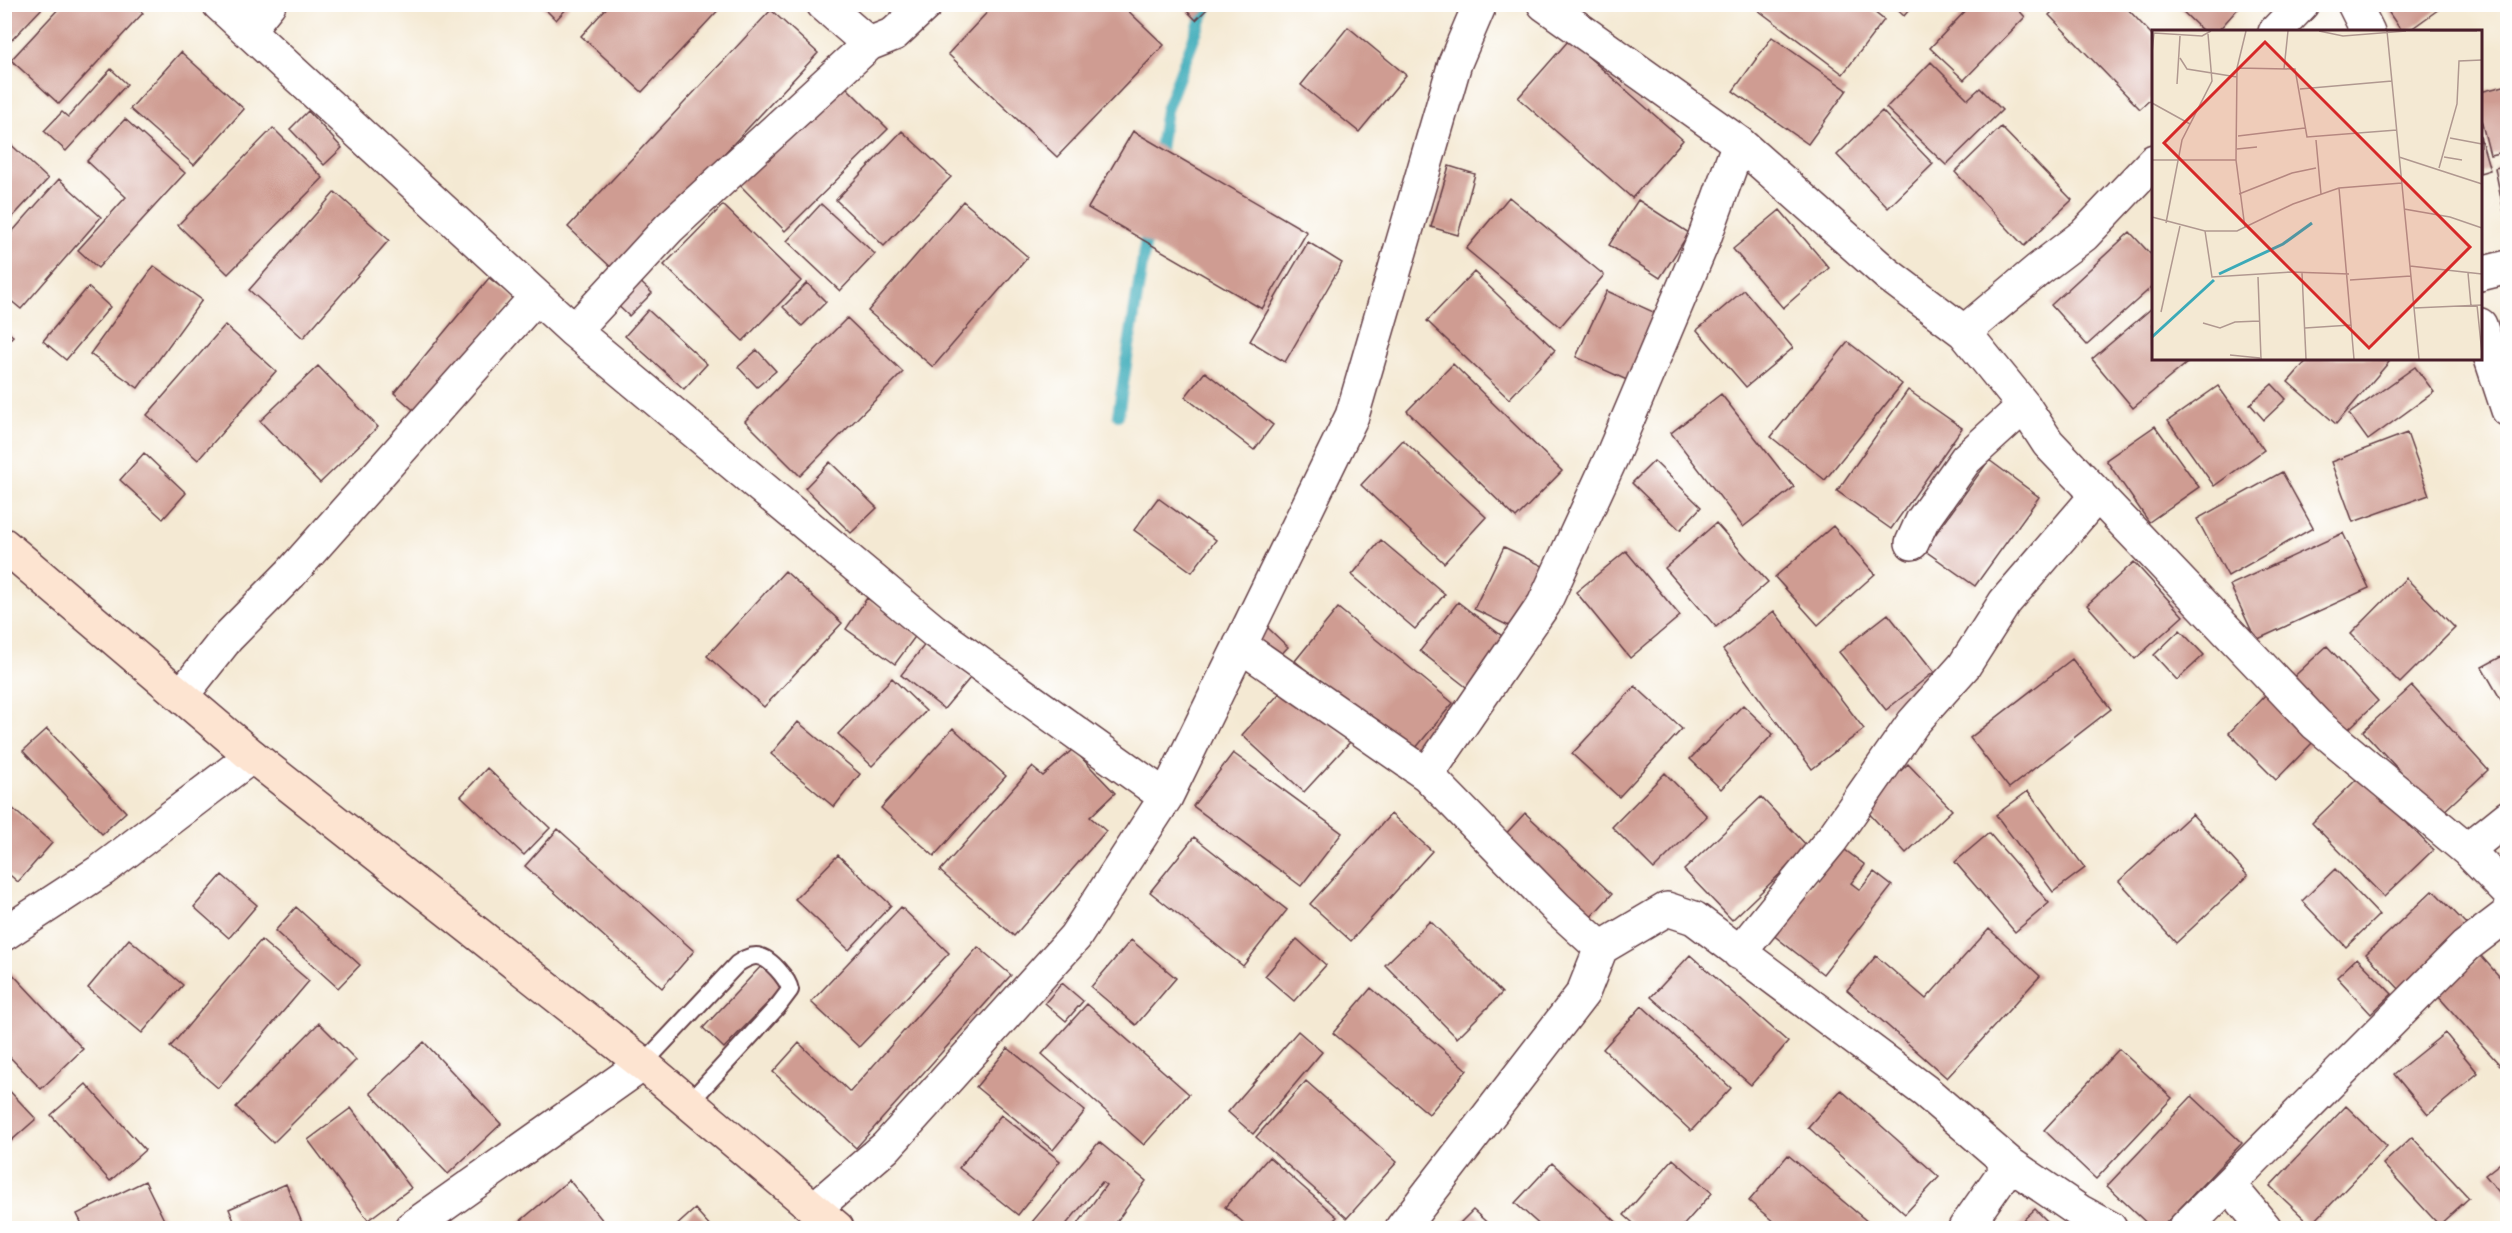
<svg xmlns="http://www.w3.org/2000/svg" width="2512" height="1233" viewBox="0 0 2512 1233" font-family="'Gochi Hand',sans-serif">
<style>
.lines{fill:none;stroke-linecap:round;stroke-linejoin:round}
.stream{stroke:#3baab8;stroke-width:12}
.building{fill:#cf9c92}
.service-casing{stroke:#643d44;stroke-width:20}
.minor-casing{stroke:#643d44;stroke-width:36}
.secondary-casing{stroke:#643d44;stroke-width:36}
.service{stroke:#fff;stroke-width:16}
.minor{stroke:#fff;stroke-width:33}
.secondary{stroke:#fde4d1;stroke-width:33}
.inset-river{fill:none;stroke:#3baab8;stroke-width:3}
.inset-road{fill:none;stroke:#b09890;stroke-width:1.5}
.view{fill:#d62828;fill-opacity:0.15;stroke:#d62828;stroke-width:3}
.inset-edge{fill:none;stroke:#4a1f2b;stroke-width:3}
</style>
<rect width="100%" height="100%" fill="#fff"/>
<filter id="ink" filterUnits="userSpaceOnUse"><feTurbulence type="fractalNoise" baseFrequency=".0167" numOctaves="2"/><feDisplacementMap in="SourceGraphic" scale="12" xChannelSelector="R" yChannelSelector="G"/><feConvolveMatrix kernelMatrix="1 2 1 2 8 2 1 2 1" color-interpolation-filters="sRGB"/></filter>
<filter id="wash" filterUnits="userSpaceOnUse"><feTurbulence type="fractalNoise" baseFrequency=".008" numOctaves="4" result="noise"/><feDisplacementMap in="SourceGraphic" scale="24" xChannelSelector="R" yChannelSelector="G"/><feGaussianBlur stdDeviation="1.35" result="paint"/><feColorMatrix in="noise" values="0 0 0 0 0 0 0 0 0 0 0 0 0 0 0 0 0 1.4 0 .05"/><feComposite in="paint" operator="in"/></filter>
<g filter="url(#wash)">
<rect width="100%" height="100%" fill="#f4e9d3"/>
<g class="lines">
<path class="stream" d="M1158,162L1166,110L1207,4
M1118,415L1148,227"/>
</g>
<g id="blocks">
<path class="building" d="M4,4H46L4,48Z
M540,4H571L556,20Z
M610,4H724L642,92L581,36Z
M995,4H1121L1164,45L1057,157L948,54Z
M1180,4H1212L1196,20Z
M1750,4H1864L1884,20L1843,74Z
M1891,4H1914L1904,16Z
M1972,4H2013L2025,17L1964,80L1930,48Z
M2060,4H2123L2154,37V96L2140,109L2049,15Z
M2175,4H2242L2217,32H2204Z
M2383,4H2446L2407,32H2402Z
M62,5H134L143,13L59,104L11,60Z
M771,10L818,53L615,271L568,227Z
M1348,27L1406,75L1359,132L1301,85Z
M1772,37L1847,90L1808,144L1733,91Z
M1569,40L1683,140L1632,198L1518,98Z
M181,52L244,109L194,165L130,109Z
M1931,62L1968,99L1980,88L2002,110L1946,165L1886,108Z
M111,69L127,84L66,151L44,131L62,112L68,117Z
M841,82L888,129L785,231L738,183Z
M2508,85V151L2490,155L2480,116V92Z
M308,111L342,148L324,165L290,129Z
M1882,111L1933,164L1888,208L1837,155Z
M125,119L185,173L98,268L78,250L126,197L87,161Z
M2001,127L2072,200L2024,246L1955,172Z
M273,128L323,178L228,274L178,225Z
M902,131L951,177L884,246L836,200Z
M1133,131L1307,232L1262,309L1088,208Z
M2480,136L2490,170L2480,173Z
M4,138L48,179L4,226Z
M2508,165V223H2506L2495,168Z
M1449,166L1475,174L1458,235L1431,227Z
M59,179L101,217L21,309L4,295V241Z
M335,192L389,240L303,338L249,290Z
M1509,197L1604,275L1560,327L1466,249Z
M1638,200L1689,233L1660,278L1609,245Z
M963,201L1028,257L933,367L868,311Z
M821,204L875,254L840,291L787,241Z
M723,205L801,281L743,341L664,265Z
M1780,210L1829,268L1783,308L1733,249Z
M2130,232L2154,258V285L2087,345L2051,305Z
M1308,242L1342,263L1285,362L1250,341Z
M154,266L202,300L138,388L90,354Z
M1474,272L1555,350L1509,399L1427,321Z
M634,276L652,293L629,316L612,300Z
M489,278L515,298L418,414L394,393Z
M807,283L826,302L802,326L783,307Z
M88,287L110,307L66,360L43,341Z
M1744,290L1793,348L1746,387L1697,330Z
M1607,291L1660,315L1629,381L1576,357Z
M2152,308L2154,358H2193L2133,408L2092,359Z
M648,310L707,364L684,389L625,336Z
M847,318L903,372L800,476L745,421Z
M225,325L276,371L198,460L147,415Z
M4,329L13,336L4,345Z
M1848,342L1902,384L1825,480L1771,437Z
M757,350L776,371L757,387L738,367Z
M2309,358H2385L2389,362L2336,424L2288,382Z
M1453,364L1562,471L1516,518L1407,411Z
M318,366L378,427L320,483L260,421Z
M2415,367L2434,392L2368,440L2349,414Z
M1205,372L1273,425L1254,450L1185,397Z
M2272,384L2286,399L2264,420L2250,404Z
M2218,386L2264,450L2214,486L2168,421Z
M1908,390L1962,428L1891,529L1837,491Z
M1721,394L1794,487L1743,527L1671,433Z
M2155,426L2199,487L2149,522L2106,460Z
M2407,433L2429,495L2353,522L2331,462Z
M1403,440L1486,517L1444,563L1361,485Z
M144,453L186,493L163,519L120,480Z
M1989,460L2039,497L1975,586L1924,550Z
M1654,461L1701,507L1680,530L1632,483Z
M830,462L877,508L851,533L805,488Z
M2282,472L2313,528L2228,576L2197,519Z
M1158,498L1216,540L1192,572L1134,530Z
M1716,523L1768,582L1716,627L1665,568Z
M1833,526L1875,574L1818,625L1775,577Z
M2343,533L2369,588L2256,640L2230,585Z
M1381,540L1445,594L1415,629L1352,575Z
M1504,547L1547,568L1517,630L1474,609Z
M1626,551L1680,616L1630,658L1576,592Z
M2134,562L2183,616L2135,659L2087,605Z
M785,571L842,623L764,707L707,656Z
M2406,578L2455,628L2400,683L2351,634Z
M867,598L917,634L895,664L846,629Z
M1458,602L1507,640L1470,690L1420,651Z
M1338,608L1453,703L1410,755L1295,661Z
M1774,611L1864,729L1812,769L1723,650Z
M1888,614L1934,672L1886,710L1839,652Z
M1267,627L1288,647L1275,661L1254,640Z
M2180,630L2204,655L2177,680L2154,655Z
M926,643L970,678L944,709L901,675Z
M2327,646L2378,701L2339,738L2287,683Z
M2508,653V712L2482,667Z
M2072,659L2111,709L2009,788L1970,738Z
M892,678L926,711L872,766L838,734Z
M1287,685L1350,742L1304,792L1242,735Z
M1635,686L1682,729L1619,797L1572,754Z
M2412,686L2488,770L2440,815L2363,731Z
M2268,692L2316,739L2276,780L2229,733Z
M1743,705L1773,734L1721,789L1690,759Z
M798,722L860,774L834,807L771,754Z
M953,728L1006,776L934,856L881,808Z
M47,729L126,812L102,834L23,751Z
M1073,749L1115,793L1090,817L1106,831L1014,936L940,871L1032,767L1043,776Z
M1233,753L1342,833L1301,886L1193,806Z
M1908,764L1952,810L1906,853L1863,807Z
M487,768L550,828L524,855L461,796Z
M1665,773L1707,816L1654,869L1612,827Z
M2361,775L2433,850L2384,897L2312,823Z
M2028,791L2085,868L2053,892L1996,815Z
M1761,797L1808,847L1732,920L1684,870Z
M4,801L52,843L18,882L4,870Z
M1525,813L1612,894L1588,920L1501,839Z
M1391,814L1432,851L1351,941L1310,904Z
M2192,814L2248,876L2176,943L2119,881Z
M558,829L694,951L662,988L525,866Z
M1989,833L2049,903L2015,932L1955,862Z
M1194,837L1287,910L1243,966L1150,892Z
M1841,847L1865,865L1851,883L1860,890L1874,872L1892,886L1823,974L1772,934Z
M838,855L891,905L849,950L795,899Z
M2335,869L2379,915L2346,947L2302,901Z
M222,875L257,905L229,938L194,907Z
M2433,890L2469,927L2402,992L2366,954Z
M296,907L360,965L338,988L275,931Z
M901,907L949,953L859,1047L811,1002Z
M1430,921L1502,993L1457,1038L1385,965Z
M1989,929L2040,976L1947,1078L1847,990L1876,956L1926,999Z
M129,939L183,985L142,1033L88,988Z
M1297,939L1326,965L1294,1001L1265,976Z
M261,940L309,981L218,1088L170,1047Z
M1131,940L1176,978L1136,1025L1091,987Z
M978,947L1011,975L856,1148L773,1072L799,1043L850,1092Z
M1690,955L1788,1042L1751,1085L1651,997Z
M2481,956L2508,986V1059L2500,1065L2437,995Z
M2357,958L2392,994L2371,1014L2337,977Z
M764,963L786,984L724,1048L703,1028Z
M6,967L83,1049L41,1089L4,1051Z
M1062,983L1083,1001L1066,1021L1045,1003Z
M1371,988L1467,1070L1429,1114L1333,1033Z
M1087,1004L1189,1094L1144,1145L1042,1054Z
M1642,1006L1731,1088L1691,1131L1603,1049Z
M319,1023L356,1060L273,1143L236,1107Z
M1298,1031L1322,1052L1253,1134L1228,1112Z
M2445,1033L2478,1073L2428,1115L2394,1074Z
M424,1042L501,1124L448,1174L370,1093Z
M1008,1048L1085,1111L1053,1150L976,1087Z
M2119,1049L2172,1098L2096,1179L2044,1130Z
M1306,1081L1397,1162L1347,1218L1256,1137Z
M86,1084L145,1150L110,1181L51,1115Z
M4,1085L36,1119L4,1147Z
M1841,1090L1939,1177L1905,1214L1808,1127Z
M2192,1096L2242,1143L2161,1228H2152L2107,1186Z
M2346,1106L2387,1146L2311,1225L2270,1186Z
M351,1108L411,1188L368,1220L308,1140Z
M1001,1115L1060,1161L1018,1215L959,1168Z
M2412,1137L2469,1198L2439,1225L2383,1164Z
M1099,1142L1146,1181L1112,1228H1075L1106,1185L1102,1182L1063,1228H1027Z
M1788,1155L1875,1228H1781L1749,1201Z
M1269,1157L1337,1217L1326,1228H1250L1225,1207Z
M2508,1157V1203L2485,1175Z
M1673,1159L1712,1193L1681,1228H1639L1624,1215Z
M1552,1163L1623,1228H1543L1515,1203Z
M569,1180L609,1228H512Z
M145,1181L168,1228H84L77,1214Z
M286,1184L304,1228H237L229,1209Z
M695,1209L712,1228H674Z
M2035,1209L2054,1228H2015Z
M1473,1210L1493,1228H1455Z"/>
</g>
</g>
<g filter="url(#ink)">
<use href="#blocks" fill-opacity="0" stroke="#643d44" stroke-width="1.5"/>
<g class="lines">
<g class="service-casing">
<path id="service" d="M643,1064L737,964C743,960 749,956 756,956C769,956 788,979 790,990L778,1006L689,1103"/>
</g>
<g class="minor-casing">
<path id="minor" d="M219,4L574,331L934,631L1166,797
M823,4L869,44
M1544,4L1739,143L1887,274L1964,332L2024,406L2048,443L2316,724L2467,850L2508,892
M2354,4L2368,32
M248,30L269,4
M2275,32L2302,4
M2480,274L2508,267
M2480,325L2508,410
M574,331L669,228L869,44L894,34L926,4
M1964,332L2038,270L2084,235L2154,161
M1912,543L1922,521L1966,459L2024,406
M1240,645L1427,775L1557,908L1601,948
M182,695L227,638L291,573L536,297
M1427,775L1544,604L1613,454L1704,239L1739,143
M2467,850L2508,817
M4,934L102,870L252,756
M1739,953L1832,839L1913,723L1964,666L2005,602L2098,494
M2229,1185L2265,1228
M814,1209L886,1147L1075,937L1166,797L1352,416L1455,63L1480,4
M411,1228L643,1064
M1402,1228L1583,993L1601,948L1667,909L1694,918L1925,1091L2010,1164L2079,1211L2110,1228
M1965,1228L2010,1164
M2185,1228L2466,946L2508,914"/>
</g>
<g class="secondary-casing">
<path id="secondary" d="M4,545L252,756L643,1064L837,1228"/>
</g>
<use href="#service" class="service"/>
<use href="#minor" class="minor"/>
<use href="#secondary" class="secondary"/>
</g>
</g>
<g transform="translate(2152 30)">
<rect width="330" height="330" fill="#f4e9d3"/>
<path class="inset-river" d="M67,244L131,214L160,193M0,307L62,250"/>
<path class="inset-road" d="M167,1L191,6L254,1M235,1L267,329M278,1H325M0,23L2,3L50,6L59,1M28,28L35,39L85,47M85,38L143,39L155,107L245,100M132,39L136,1M25,54L28,6M148,59L240,51M0,73L38,94M86,106L153,98M298,108L330,114M164,110L169,164M85,119L105,117M247,127L330,154M292,127L310,130M0,130H84M287,138L305,74L307,31L330,30M187,158L202,329M87,164L140,143L164,138M252,179L298,187L330,198M0,187L53,201H85L141,174L187,158L250,153M14,193L30,110L60,51L56,4M93,198L84,130L85,38L94,1M53,201L60,247L139,242L197,244M258,236L330,244M150,243L154,329M316,243L319,276M106,247L109,329M198,250L259,246M325,275L330,324M262,278L330,275M9,282L28,196M51,293L68,298L83,292L107,291M153,298L199,295M78,325L108,328"/>
<path class="view" d="M113,12L318,217L217,318L12,113Z"/>
<rect width="330" height="330" class="inset-edge"/>
</g>
<rect width="2512" height="1233" fill="none" stroke="#fff" stroke-width="24"/>
</svg>
